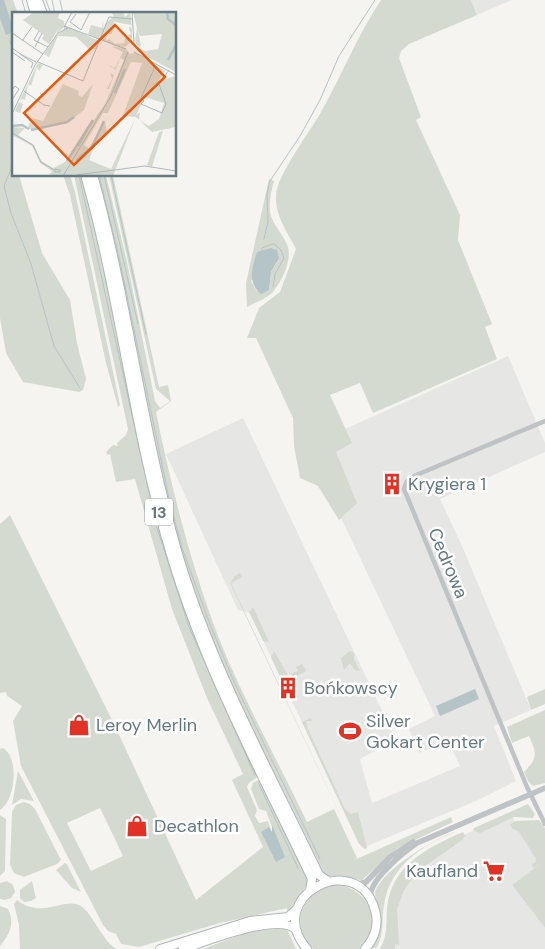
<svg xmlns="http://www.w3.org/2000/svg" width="545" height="949" viewBox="0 0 545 949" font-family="'DM Sans',sans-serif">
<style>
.built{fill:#e6e6e5}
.green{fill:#d5dad0;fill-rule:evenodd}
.water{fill:#b5c4c6}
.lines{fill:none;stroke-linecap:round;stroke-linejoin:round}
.stream{stroke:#b5c4c6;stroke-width:1}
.primary-casing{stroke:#afb5b8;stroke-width:10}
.minor{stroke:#bec3c5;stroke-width:4.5}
.tertiary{stroke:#bec3c5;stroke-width:5.5}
.primary{stroke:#fff;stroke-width:8}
.labels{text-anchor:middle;stroke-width:5;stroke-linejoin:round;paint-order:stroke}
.shield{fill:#fff;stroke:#92a1a8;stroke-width:1}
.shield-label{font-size:16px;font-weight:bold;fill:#647982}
.poi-label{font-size:18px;fill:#647982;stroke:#fff;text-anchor:start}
.street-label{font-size:18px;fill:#647982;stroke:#fff}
.inset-river{fill:none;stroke:#b5c4c6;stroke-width:2.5}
.inset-road{fill:none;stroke:#aeb8bb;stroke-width:1}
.view{fill:#e8590c;fill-opacity:0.15;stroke:#e8590c;stroke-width:2.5}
.inset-edge{fill:none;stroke:#647982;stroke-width:2.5}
</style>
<rect width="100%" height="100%" fill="#f5f4f1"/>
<path class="built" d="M471,0H512L477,15Z
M508,356L545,443V452L440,499L462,546L531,710L494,726L516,781L476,801L362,848L250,613L238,610L166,454L243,418L396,740L360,759L372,803L460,766L447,739L419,753L409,729L435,716L307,446Z
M510,813L540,864L512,885L545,928V949H391L399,898L408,881L451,841Z"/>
<path class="green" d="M0,0H13L18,14H14V175H19L42,253L70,300L77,343L86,379L83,390L79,392L23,382L6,353L0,318Z
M381,0H471L477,15L409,44L401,51L399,58L421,117L416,120L460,215L458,240L492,324L485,327L497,359L373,413L360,383L330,395L352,443L336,452L357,503L339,520L318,486L300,478L294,446L293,418L256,338H247L259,308L280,292L296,249C287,232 275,216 276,196C276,176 310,132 321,112C342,75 357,36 381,0Z
M63,175H70L75,192L120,405L118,407L106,363L70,195Z
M74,175H82L102,255L150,489L259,776L249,783L247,787L257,810L255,816L259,823L268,821L272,834L266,841L268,845L278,843L266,811L259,809L251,789L253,783L260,779L309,882L288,913L287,908L220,923L139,947L121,944L116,934L108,931L103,925L21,766L13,721L22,706L7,696L6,692L0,693V524L10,515L114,724L196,900L263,847L232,780L243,774L207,698L172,609L135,479L116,482L110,454L108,455L106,452L113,445L118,446L117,443L126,435L128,429ZM100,808L123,856L91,871L67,823Z
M96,175H106L127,262L155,401L160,408L170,401L156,389L109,175H113L159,387L168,385L171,401L156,412C172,490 191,566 220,641C245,703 278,761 307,822L334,809L357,858L352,861L451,817L453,822L398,848L362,880L328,876L321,872L228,677L186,571L163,486Z
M269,179L274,181C271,192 268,205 271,216C275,227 284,236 288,247C292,262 281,283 271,294C265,299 254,303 247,307L246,283ZM278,260L271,272L269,290L257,291L251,281Z
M240,573L242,577L231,583L353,842L230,583L235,576Z
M253,607L269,642L263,641L249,612Z
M274,651L289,677L292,675L290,674L298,671L296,667L302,664L306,671L290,680L291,683L288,684L286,681L283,683L282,681L287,678L285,675L280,677L271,657Z
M350,651L354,653V659L360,671L355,670L350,663L344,670L341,658Z
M545,689V704L531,710L527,697Z
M545,710V783L533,786L528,781L524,772C538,758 537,754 529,736L512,743L507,727Z
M311,718L312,721H306L308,729L345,809L351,814L358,812L367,848L365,849L359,844L302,722Z
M3,748C19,757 16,800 0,810V749Z
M18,771L34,801L21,799L12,805Z
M24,802L30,804L35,809L61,860L57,864L24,877L14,873L10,865L12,812L16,805Z
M528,804L535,814L533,818L514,817L480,833L473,830L474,828Z
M0,815L6,819L5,871L0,876Z
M539,820L545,828V928L512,885L540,864L534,868L531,864L535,863L536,859L519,832L512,828L510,824L516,821Z
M457,831C423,845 390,865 384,905C381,920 385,932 377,947L371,949C380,937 384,923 379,908C378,903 375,899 375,894C379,871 437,837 457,831Z
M463,832L465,836L462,840L418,871L404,890L397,910L399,945L395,944V949H380C388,934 386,923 387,908C391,865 429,847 463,832Z
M65,863L67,864L81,892L72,888L56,870Z
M7,881L13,885L15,892L11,898L5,900L0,899V883Z
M32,881L36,898L31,901L24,902L20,898V890Z
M329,885C365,881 388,923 360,949H313C290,924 300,897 329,885Z
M17,900C43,920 64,896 81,906C93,914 101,939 116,949H20L19,925L14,904Z
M0,906L8,909C15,923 10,934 0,946Z
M283,927L288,931L296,949H203L253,930Z"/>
<path class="water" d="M0,0H4L14,32L6,35L0,18Z
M271,248L277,250L279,258L271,272L269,290L261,294C247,282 252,268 257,252Z
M475,689L479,699L440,716L436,706Z
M272,825L285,857L276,862L261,832L269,827L272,832Z"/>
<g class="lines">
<path class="stream" d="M22,0L26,14
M46,0L51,14
M52,0L55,14
M60,0L63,14
M10,41L14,53
M14,115L11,169L4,186L11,213L31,264L54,346L80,388
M79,175L157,528L189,627L255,775
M99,175L119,257L170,503L183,551L211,627L235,684L320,859
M104,175L138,324
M111,175L146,334
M264,239L268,222L267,194L270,181L300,136L320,100L339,56L375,0
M262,251V248L273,244
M273,287L275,274L284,258L281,250L274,244
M259,784L298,868"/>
<g class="primary-casing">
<path id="primary" d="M31,0L35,14
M38,0L43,14
M85,175C121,301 133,432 172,558C205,669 262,774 312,879L310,890
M93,175C128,300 142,430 178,554C211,666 269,770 319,875L328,881
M160,949L250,921L288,917L297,909
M183,949C205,942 282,910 297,931
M307,949C262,897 357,847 375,910C379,924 375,938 365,949"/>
</g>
<path class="minor" d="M545,421L414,476L407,481L404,489L527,787L545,824"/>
<path class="tertiary" d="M355,885L366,882L390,857L413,842
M371,899C366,882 404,852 417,843L545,788"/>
<use href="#primary" class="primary"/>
</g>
<defs>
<g id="building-bare" transform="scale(1.725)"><path d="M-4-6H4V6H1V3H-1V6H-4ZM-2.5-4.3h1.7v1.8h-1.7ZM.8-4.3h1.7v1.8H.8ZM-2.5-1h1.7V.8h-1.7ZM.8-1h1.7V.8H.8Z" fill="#e13325" stroke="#fff" stroke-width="2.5" paint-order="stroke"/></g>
<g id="shop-bare" transform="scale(1.725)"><path d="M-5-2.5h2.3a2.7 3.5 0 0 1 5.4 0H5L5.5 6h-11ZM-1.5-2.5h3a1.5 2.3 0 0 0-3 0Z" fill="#e13325" stroke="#fff" stroke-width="2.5" paint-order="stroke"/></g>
<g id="stadium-bare" transform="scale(1.725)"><path d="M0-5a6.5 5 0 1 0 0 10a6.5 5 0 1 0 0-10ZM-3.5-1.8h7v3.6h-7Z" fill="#e13325" stroke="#fff" stroke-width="2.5" paint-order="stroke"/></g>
<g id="supermarket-bare" transform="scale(1.725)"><path d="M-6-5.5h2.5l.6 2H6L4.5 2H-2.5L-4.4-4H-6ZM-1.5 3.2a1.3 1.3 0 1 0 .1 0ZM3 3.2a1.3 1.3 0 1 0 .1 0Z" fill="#e13325" stroke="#fff" stroke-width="2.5" paint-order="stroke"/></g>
</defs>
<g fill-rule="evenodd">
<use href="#building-bare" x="392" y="484"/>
<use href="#building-bare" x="288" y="688"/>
<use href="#shop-bare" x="79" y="725"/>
<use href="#stadium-bare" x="350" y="731"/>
<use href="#shop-bare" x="137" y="826"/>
<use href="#supermarket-bare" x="494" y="871"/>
</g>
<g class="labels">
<rect class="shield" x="145" y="498.5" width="28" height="27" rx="4"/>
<g class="shield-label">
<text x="159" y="518">13</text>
</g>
<g class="poi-label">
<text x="408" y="490">Krygiera 1</text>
<text x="304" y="694">Bońkowscy</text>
<text x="366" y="727">Silver<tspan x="366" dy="21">Gokart Center</tspan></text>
<text x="96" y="731">Leroy Merlin</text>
<text x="154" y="832">Decathlon</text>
<text x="478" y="877" text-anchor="end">Kaufland</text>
</g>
<g class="street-label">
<text transform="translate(448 563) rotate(67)" y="6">Cedrowa</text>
</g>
</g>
<g transform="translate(12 12)">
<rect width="164" height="164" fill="#f5f4f1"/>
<path d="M22,0H48L46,6L52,9V13L87,29L85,37H77L64,25L46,24L37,45L32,42L45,23L52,18V15L44,22L48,14L37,32L30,27L32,23L11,8ZM99,0H111L113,5L118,0L120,16L119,13L102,10L100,22H95L94,26V29L97,27L103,32L112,31L114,24L119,22L117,17L118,14L120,17V29L113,35L103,34L91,28V25L88,28L76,22L79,13L90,16L91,10L92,21L93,12L102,4ZM121,0H164V60L125,39L127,36L133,39L146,37L150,22L128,24L126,19L129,34L126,35L123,29L125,16ZM99,34L113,36L118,42L123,41L153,59L146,69L164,64V115L140,120L124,105L111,104L130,51L119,50L96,101H91L72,133L77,136L93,109L95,120L82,135L77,148L99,157L123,107L101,164H37L40,159L28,151L20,134L2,124L0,127V115L13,116L6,123L22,133L28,148L41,156L53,150L93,92L112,48L108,46L97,77H95L100,67L98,61L102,63L104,58L96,53L97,49L96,53L103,56L111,40ZM133,85L152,91L147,107L137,114L127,108L128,100L124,103ZM26,51L31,53L27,59L25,55L19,74L16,72L13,88L9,87L7,90L11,92L8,101L3,99L5,94ZM51,72L67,79L66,83L70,85L81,72L72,98L55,111L18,117L16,115L20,106L31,109ZM151,119L140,155L135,153L147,120Z" fill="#d5dad0" fill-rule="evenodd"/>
<path class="inset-river" d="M155,0L156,7L164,13M156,48L164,33M103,81L113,57M0,114L10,113L17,117M19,118L55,110L62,105M66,134L75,118M65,148L80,135L92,109M55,149L81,108"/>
<path class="inset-road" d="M120,0L122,31M64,2L58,10L69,18M52,14L114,37M52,15L60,0M69,18L78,0M27,19L22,28L36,35M0,21L31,42M10,29L20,15M23,35L30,21M0,36L21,51L19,56M0,40L13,49M122,40L164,63M8,42L24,50M26,50L71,69L97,5L120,7M141,52L142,57L129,86L132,89L129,92L150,101L154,92L147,72L157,58M0,78L3,74L7,77L0,88M12,79L32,93L38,94M0,102L23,53L46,21L56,16M0,121L21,133L29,150L42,158M43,157L48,158V160H43ZM64,163L133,154L164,159M51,164L99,84L116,40"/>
<path class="view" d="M103,13L153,65L62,153L12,101Z"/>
<rect width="164" height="164" class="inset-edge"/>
</g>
</svg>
